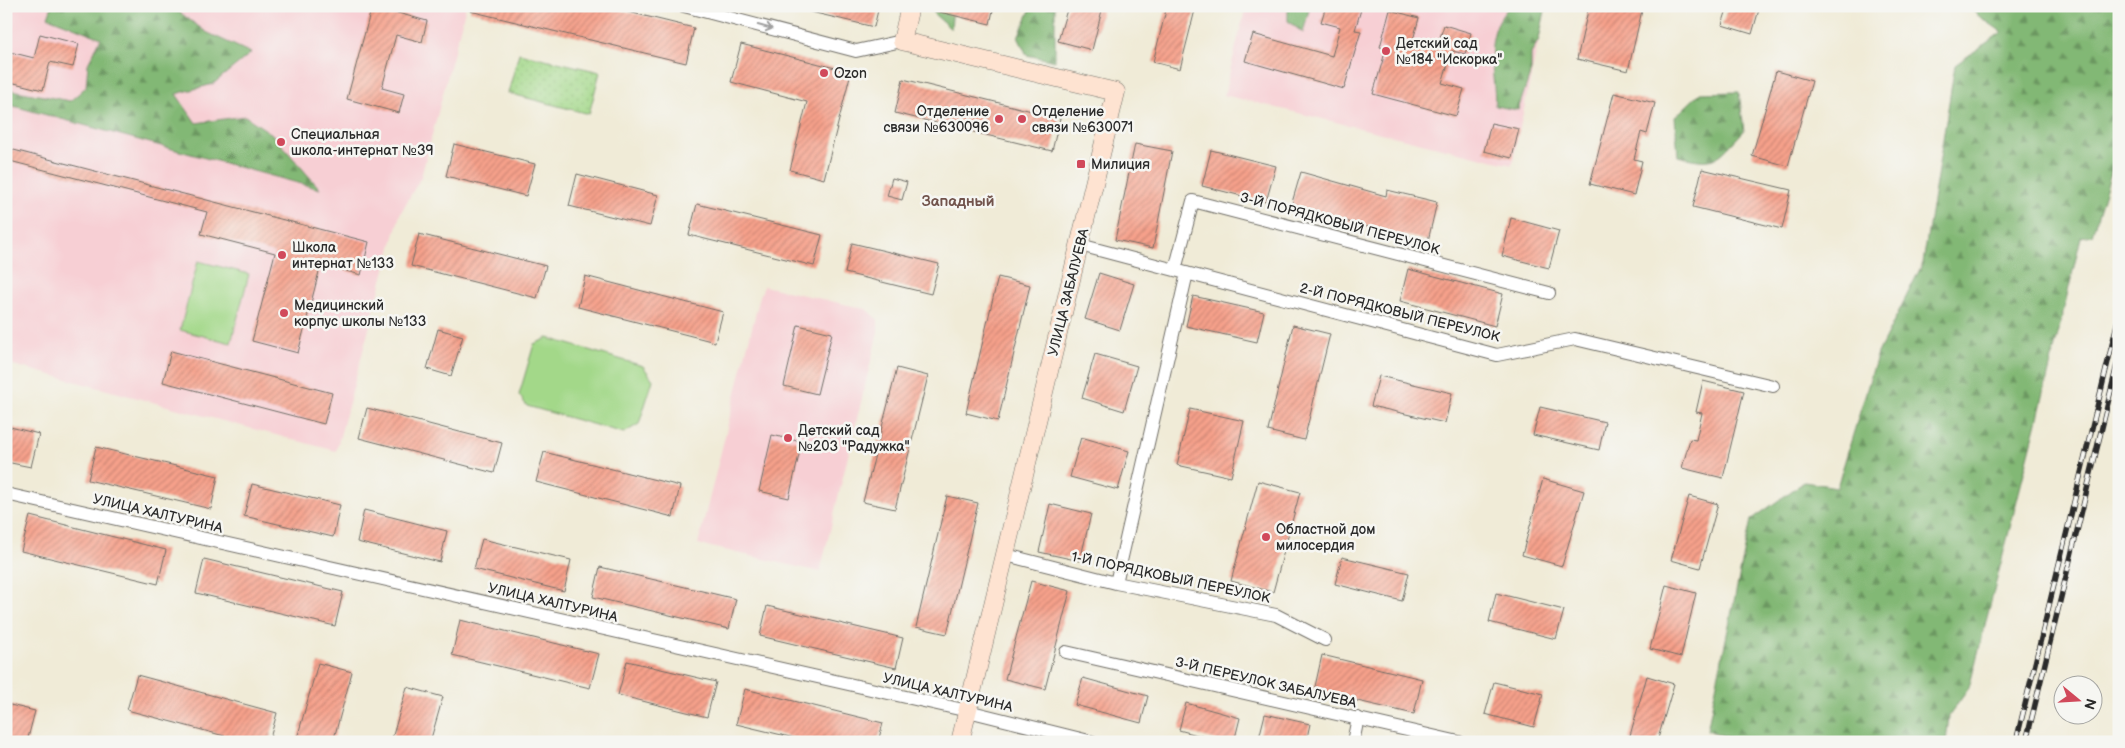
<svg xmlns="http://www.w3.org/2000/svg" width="2125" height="748" viewBox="0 0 2125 748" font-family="'Balsamiq Sans',sans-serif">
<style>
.built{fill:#f7cfd4}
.grass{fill:url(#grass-dots);stroke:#67825a}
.forest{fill:url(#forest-firs);stroke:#567250}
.pitch{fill:#a3d889;stroke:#67825a}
.building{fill:url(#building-hatch)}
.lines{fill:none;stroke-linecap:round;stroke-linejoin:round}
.street-casing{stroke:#706e67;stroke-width:14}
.secondary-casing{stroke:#706e67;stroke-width:19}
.street{stroke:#fff;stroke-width:12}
.secondary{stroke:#fee3d1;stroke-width:18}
.rail-casing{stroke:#2b2b2b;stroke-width:5.5}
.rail{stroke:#f6f6f2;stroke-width:4;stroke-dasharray:11;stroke-linecap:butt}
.oneway{stroke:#a0a0a0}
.poi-dot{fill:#d1495b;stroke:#f6f6f2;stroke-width:2}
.labels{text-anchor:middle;stroke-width:5;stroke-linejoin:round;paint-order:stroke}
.poi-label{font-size:14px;fill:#2b2b2b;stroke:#f6f6f2;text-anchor:start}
.street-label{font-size:14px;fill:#2b2b2b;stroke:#f6f6f2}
.neighbourhood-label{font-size:15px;font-weight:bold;fill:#72544d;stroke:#f6f6f2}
</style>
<defs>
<pattern id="grass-dots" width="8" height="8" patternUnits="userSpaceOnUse" patternTransform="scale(1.25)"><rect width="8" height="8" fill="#a3d889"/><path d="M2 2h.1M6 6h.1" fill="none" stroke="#8cba76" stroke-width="1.8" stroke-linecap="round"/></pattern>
<pattern id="forest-firs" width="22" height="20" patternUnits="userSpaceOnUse" patternTransform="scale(1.25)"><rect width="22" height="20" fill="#82b875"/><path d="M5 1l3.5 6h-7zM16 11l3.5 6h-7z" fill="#6b9660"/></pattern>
<pattern id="building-hatch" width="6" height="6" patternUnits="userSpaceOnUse" patternTransform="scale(1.25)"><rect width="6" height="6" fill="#f7a18b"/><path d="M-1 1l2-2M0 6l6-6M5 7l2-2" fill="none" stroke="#c88372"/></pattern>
</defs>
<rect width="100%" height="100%" fill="#f6f6f2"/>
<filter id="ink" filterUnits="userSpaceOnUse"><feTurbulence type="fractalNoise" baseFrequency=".02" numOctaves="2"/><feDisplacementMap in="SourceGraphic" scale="10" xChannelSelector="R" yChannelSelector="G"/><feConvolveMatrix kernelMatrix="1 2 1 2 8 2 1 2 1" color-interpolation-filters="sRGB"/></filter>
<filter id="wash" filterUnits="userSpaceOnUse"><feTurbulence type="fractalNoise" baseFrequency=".0096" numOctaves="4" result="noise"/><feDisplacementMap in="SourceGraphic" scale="20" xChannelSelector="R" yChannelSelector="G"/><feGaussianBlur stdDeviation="1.12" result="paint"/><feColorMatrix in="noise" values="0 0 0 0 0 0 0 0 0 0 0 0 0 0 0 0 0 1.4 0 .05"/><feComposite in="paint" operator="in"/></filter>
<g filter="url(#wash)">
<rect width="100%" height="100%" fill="#f0ebd7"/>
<path class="built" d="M6,6H466L421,177L400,214L336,451L6,363Z
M1246,6H1546L1512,165L1224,95Z
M764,286L866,309L878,320V332L820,572L698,544L760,296Z"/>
<path class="grass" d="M519,53L600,72L589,114L508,93Z"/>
<path class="forest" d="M52,6H171L206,32L251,53L213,84L176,94L196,123L245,116L272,134L320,189L6,104V89L70,101L86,87L88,64L101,38L48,17Z
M933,6H953L951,29L934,14Z
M1032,6H1055V61L1027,55L1018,37Z
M1288,6H1310L1303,33L1288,21Z
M1510,6H1546L1539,39L1531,54V71L1518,110L1495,106C1495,70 1481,35 1510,6Z
M1973,6H2119V146L2092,235L2081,237L2036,426L1969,688L1949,716L1946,742H1741L1707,730L1751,520L1804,482L1837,487L1878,353L1923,263L1955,65L2002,32L1976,14Z
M1739,92L1744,131C1716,159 1719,166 1678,156L1675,117L1700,93Z"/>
<path class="pitch" d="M198,261L249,274L231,343L180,330Z
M548,338L643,366L653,380L639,424L624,433L527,406L519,395L534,344Z"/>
<g id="blocks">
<path class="building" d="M372,6L427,21L422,42L396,35L382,88L404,94L399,113L347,99Z
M471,6H604L694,28L686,63L470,11Z
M808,6H879L874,27L807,11Z
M936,6H994L990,24L935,11Z
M1068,6H1103L1092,50L1058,41Z
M1167,6H1196L1180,69L1153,62Z
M1326,6H1362L1355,30L1361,31L1344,89L1245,61L1253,34L1332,56L1340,27L1321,22Z
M1589,6H1643L1628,71L1577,59Z
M1728,6H1760L1752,34L1722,25Z
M1390,10L1419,18L1413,40L1437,47L1444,25L1471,33L1465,54L1452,51L1442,83L1464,89L1456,116L1373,94L1386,49L1380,47Z
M40,34L79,44L73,67L50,62L43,90L6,81V51L34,58Z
M741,44L851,72L824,179L790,170L807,102L731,82Z
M1776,71L1812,81L1788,166L1752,156Z
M903,79L1060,118L1052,151L895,113Z
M1614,93L1655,103L1647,134L1641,132L1634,159L1642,161L1634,195L1590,184Z
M1491,123L1519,129L1512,158L1484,151Z
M454,144L535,164L526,196L446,176Z
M1135,144L1172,151L1153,248L1115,240Z
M6,148L369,242L361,275L321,264L298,353L252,341L275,253L201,234L207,212L6,160Z
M1211,150L1276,166L1266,202L1202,186Z
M1702,169L1791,190L1782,229L1693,207Z
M1301,172L1386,196L1387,190L1437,202L1428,241L1356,224L1291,206Z
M577,174L658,195L650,226L569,206Z
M892,178L907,182L902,200L887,196Z
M697,204L822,235L814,266L689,235Z
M1511,218L1559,231L1549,268L1502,256Z
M419,234L546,266L537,298L411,266Z
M852,243L939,264L931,294L845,273Z
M1408,269L1503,294L1495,326L1400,301Z
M1099,273L1134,284L1120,330L1085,319Z
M585,276L723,312L715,342L578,307Z
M998,277L1030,285L998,421L966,413Z
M1193,296L1264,312L1257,342L1186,326Z
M798,325L832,333L817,394L784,386Z
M1293,325L1330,334L1304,440L1268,431Z
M438,329L463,336L451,376L427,369Z
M171,351L332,393L324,424L163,382Z
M1095,354L1137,366L1124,411L1082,398Z
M897,368L928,376L895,509L863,502Z
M1379,376L1452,393L1445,423L1371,406Z
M1703,381L1744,391L1723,478L1682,468L1690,439L1696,440L1702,413L1696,412Z
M1540,407L1605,422L1599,450L1533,435Z
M367,408L502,443L494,473L359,438Z
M1190,409L1244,421L1231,477L1177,465Z
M6,426L39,434L31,467L6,462Z
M772,435L802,442L789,498L759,491Z
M1081,437L1129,451L1118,490L1070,477Z
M96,447L218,476L211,509L88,480Z
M544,452L680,486L673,517L536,482Z
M1543,479L1584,491L1562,566L1522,555Z
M1258,481L1300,492L1273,592L1231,581Z
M252,484L340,505L333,537L244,516Z
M947,496L978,503L947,634L916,627Z
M1689,496L1718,504L1700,568L1671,560Z
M1050,504L1091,514L1080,561L1039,552Z
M364,510L447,531L440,562L357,542Z
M30,516L166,550L158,584L21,551Z
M482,539L571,560L564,591L474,569Z
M1342,557L1409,573L1402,601L1335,584Z
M204,559L343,592L335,626L196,593Z
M600,567L736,599L729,629L593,597Z
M1031,581L1070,591L1045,689L1005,679Z
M1666,585L1696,593L1681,657L1650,649Z
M1496,593L1564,610L1556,639L1489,622Z
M767,606L903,638L896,668L760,636Z
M460,620L599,654L590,688L452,655Z
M1322,655L1422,679L1414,714L1314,691Z
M627,661L716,682L707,717L618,695Z
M318,663L352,672L333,742H296Z
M137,675L277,713L269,742H247L127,710Z
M1647,676L1674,684L1657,742H1639L1629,739Z
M1083,678L1148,696L1141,723L1075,705Z
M1494,682L1543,694L1534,727L1485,714Z
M407,687L443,697L430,742H391Z
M745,689L883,723L878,742H811L736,724Z
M1186,703L1240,718L1234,742H1223L1179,730Z
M6,704L35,711L27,742H6Z
M1265,714L1310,724L1306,742H1258Z"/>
</g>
</g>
<g filter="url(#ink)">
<use href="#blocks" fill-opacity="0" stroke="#706e67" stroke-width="1"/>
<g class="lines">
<g class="street-casing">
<path id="street" d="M684,6L856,51L902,41
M1080,245L1497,355L1575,339L1773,386
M1175,270L1193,201L1549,293
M6,494L968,711L1093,742
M1006,555L1116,583L1276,615L1325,640
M1116,583L1187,273
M1066,652L1459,742
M1353,742L1358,718"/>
</g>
<g class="secondary-casing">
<path id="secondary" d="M910,6L902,41L1116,92L960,742"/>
</g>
<use href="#street" class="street"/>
<use href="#secondary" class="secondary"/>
<g class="rail-casing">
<path id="rail" d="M2016,742L2119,316
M2026,742L2119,357"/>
</g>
<use href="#rail" class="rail"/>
</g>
<defs><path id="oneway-shaft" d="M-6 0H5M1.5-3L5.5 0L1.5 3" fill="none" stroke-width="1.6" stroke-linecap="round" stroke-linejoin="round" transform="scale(1.25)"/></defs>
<use class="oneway" href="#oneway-shaft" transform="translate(765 27) rotate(15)"/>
</g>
<g class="poi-dot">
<circle cx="1386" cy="51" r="5"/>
<circle cx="824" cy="73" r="5"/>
<circle cx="999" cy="119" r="5"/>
<circle cx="1022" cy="119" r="5"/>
<circle cx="281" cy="142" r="5"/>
<rect x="1076" y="159" width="10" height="10" rx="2.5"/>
<circle cx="282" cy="255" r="5"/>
<circle cx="284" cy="313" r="5"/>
<circle cx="788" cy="438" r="5"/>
<circle cx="1266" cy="537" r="5"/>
</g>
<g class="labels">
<g class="poi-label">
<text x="1396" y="48">Детский сад<tspan x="1396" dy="16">№184 "Искорка"</tspan></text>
<text x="834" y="78">Ozon</text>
<text x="989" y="116" text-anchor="end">Отделение<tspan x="989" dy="16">связи №630096</tspan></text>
<text x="1032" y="116">Отделение<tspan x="1032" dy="16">связи №630071</tspan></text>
<text x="291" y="139">Специальная<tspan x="291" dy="16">школа-интернат №39</tspan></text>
<text x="1091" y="169">Милиция</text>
<text x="292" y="252">Школа<tspan x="292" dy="16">интернат №133</tspan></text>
<text x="294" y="310">Медицинский<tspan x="294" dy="16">корпус школы №133</tspan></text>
<text x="798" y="435">Детский сад<tspan x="798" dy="16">№203 "Радужка"</tspan></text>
<text x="1276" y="534">Областной дом<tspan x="1276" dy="16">милосердия</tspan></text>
</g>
<g class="street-label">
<text transform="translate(1340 223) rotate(15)" y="5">3-Й ПОРЯДКОВЫЙ ПЕРЕУЛОК</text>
<text transform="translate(1068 292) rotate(-76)" y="5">УЛИЦА ЗАБАЛУЕВА</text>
<text transform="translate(1400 312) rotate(14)" y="5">2-Й ПОРЯДКОВЫЙ ПЕРЕУЛОК</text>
<text transform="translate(158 513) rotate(13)" y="5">УЛИЦА ХАЛТУРИНА</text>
<text transform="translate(1171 577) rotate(12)" y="5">1-Й ПОРЯДКОВЫЙ ПЕРЕУЛОК</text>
<text transform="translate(553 602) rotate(13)" y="5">УЛИЦА ХАЛТУРИНА</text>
<text transform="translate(1266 682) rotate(13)" y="5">3-Й ПЕРЕУЛОК ЗАБАЛУЕВА</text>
<text transform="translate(948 692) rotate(13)" y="5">УЛИЦА ХАЛТУРИНА</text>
</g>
<g class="neighbourhood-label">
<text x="958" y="206">Западный</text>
</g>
</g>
<rect width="2125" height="748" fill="none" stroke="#f6f6f2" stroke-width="25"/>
<g transform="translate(2078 700) rotate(108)"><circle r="24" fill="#f6f6f2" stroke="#a5a5a2"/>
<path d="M0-4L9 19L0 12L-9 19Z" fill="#d1495b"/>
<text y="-8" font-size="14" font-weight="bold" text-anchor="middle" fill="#2b2b2b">N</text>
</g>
</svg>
